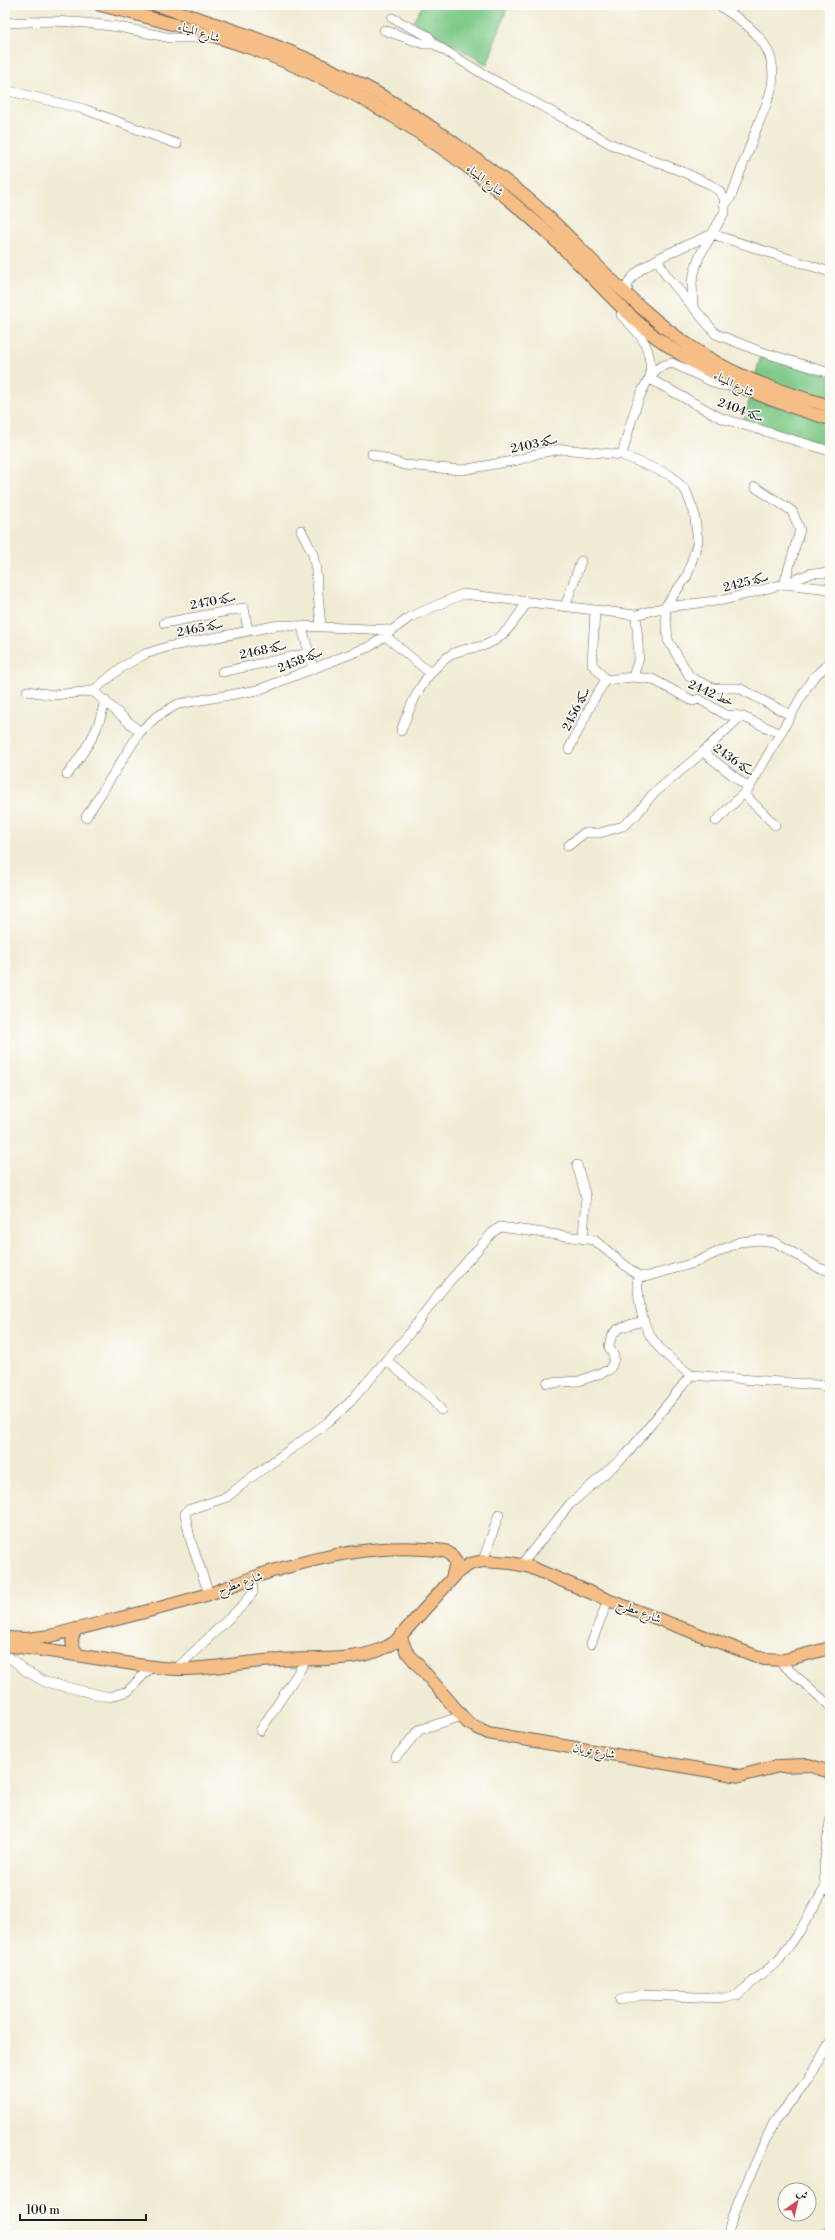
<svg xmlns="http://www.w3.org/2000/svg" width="835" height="2240" viewBox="0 0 835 2240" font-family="'Libre Bodoni',Amiri,serif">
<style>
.green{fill:#7dc987;stroke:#4c7252}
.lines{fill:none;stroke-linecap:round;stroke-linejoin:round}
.minor-casing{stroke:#66645c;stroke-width:10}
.major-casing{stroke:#66645c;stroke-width:14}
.minor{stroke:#fff;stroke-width:9}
.major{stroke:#f6be87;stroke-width:12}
.labels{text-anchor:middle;stroke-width:3;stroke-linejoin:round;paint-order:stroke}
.street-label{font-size:12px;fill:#1c1c1c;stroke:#fdfcf7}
</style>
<rect width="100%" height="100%" fill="#fdfcf7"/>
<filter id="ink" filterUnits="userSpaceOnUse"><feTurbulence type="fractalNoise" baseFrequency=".025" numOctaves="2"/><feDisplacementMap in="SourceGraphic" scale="8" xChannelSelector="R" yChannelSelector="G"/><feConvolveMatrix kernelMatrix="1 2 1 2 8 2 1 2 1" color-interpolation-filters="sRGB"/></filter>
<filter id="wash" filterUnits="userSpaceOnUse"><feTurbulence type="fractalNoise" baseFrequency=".012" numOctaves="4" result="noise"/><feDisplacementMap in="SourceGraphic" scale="16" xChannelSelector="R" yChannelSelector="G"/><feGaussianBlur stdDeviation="0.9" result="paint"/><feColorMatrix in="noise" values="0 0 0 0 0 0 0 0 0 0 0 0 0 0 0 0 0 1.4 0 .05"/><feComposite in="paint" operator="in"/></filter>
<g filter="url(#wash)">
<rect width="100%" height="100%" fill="#f0ebd3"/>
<path class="green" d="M423,5H508L487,65L413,21Z
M761,355L830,376V403L754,380Z
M750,398L830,422V449L743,422Z"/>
</g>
<g filter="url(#ink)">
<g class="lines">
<g class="minor-casing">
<path id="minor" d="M718,5C747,23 779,45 772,85C770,98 764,110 759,122C750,147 740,172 731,197L725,205
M392,18L428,36L434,44L488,77L613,145L683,172L709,184L719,191L724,198L725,211L699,257L695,270L692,282L693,305
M5,23L54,21L86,23L119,27L171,38H212
M384,30L424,44H434
M5,90L84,109L177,144
M658,260L666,275L716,334L759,351L830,373
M628,296C628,293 627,288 628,284C637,263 691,244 712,234L830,272
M621,315C642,335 653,348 650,379
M650,379L721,418L830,451
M372,454L404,465L462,470L518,460L539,453L561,449L622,455L670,475L686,491L694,512L698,541L687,576L665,607L668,640L690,677L713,688H739L790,715
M622,455C628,433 640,379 660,367C664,365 669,364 672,363L719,385L734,386
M755,487L792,511L800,530L784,584L830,589
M301,530L313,554L316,571L321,627
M565,607L581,561
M595,612L592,664L606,680
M164,623L244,608L248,631
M302,627L313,668
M384,635L430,673
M222,672L309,653
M633,677L652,679L693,701L699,699L726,715L741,716L779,733
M27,691L54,695L93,691L122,667L145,654L167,647L279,625L391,630
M93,691L140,732
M401,731C412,701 424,672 452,654C462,648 477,649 488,644C506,636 517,618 527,602
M569,749L596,695L606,680L633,677L639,658L636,615
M703,752L741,716
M67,775C86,749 99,732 105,700
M744,794L775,825
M86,817L140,732L156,717L178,704L258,690L371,646L410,617L463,594L636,615L665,607L724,600L784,584L812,573H830
M716,821L749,788
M568,846L584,833H600L623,826L637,814L652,795L703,752L749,788L807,687L813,678L830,662
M577,1165L586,1197L583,1237
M637,1275C640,1329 648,1343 691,1375
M386,1360L431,1398L441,1410
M547,1383L579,1381L609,1370L613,1363L614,1356L609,1347C612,1325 624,1327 643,1321
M483,1561L499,1514
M521,1565L570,1504L627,1454L691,1375L830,1386
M209,1594L191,1542L185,1514L188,1510L227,1497L249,1479L327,1423L350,1402L409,1334L441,1291L492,1233L500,1227L594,1240L637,1275L645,1277L694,1263L739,1242L759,1240L775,1242L819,1268L830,1271
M591,1644L608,1600
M9,1657L26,1671L45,1682L109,1697L128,1691L151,1667
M778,1660L830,1706
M176,1669L244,1604L253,1592L252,1578
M260,1731L307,1659
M396,1757L419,1730L462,1716
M830,1821L824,1865L825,1888L830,1892
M620,2000L641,1995L724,1998L737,1995L779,1960L799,1932L825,1888
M728,2235L734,2211L774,2122L807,2082L830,2042
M827,2235L830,2230"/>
</g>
<g class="major-casing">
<path id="major" d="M100,5C152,18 206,32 256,50C333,79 408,121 473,171C507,197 540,224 570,255C598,282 625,314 657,338C712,379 765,399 830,419
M156,5C227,27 298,51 364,86C412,111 463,149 507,182C557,219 596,269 644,310C673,336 707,360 743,376C771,389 801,397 830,406
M76,1629C70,1639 71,1647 79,1655
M401,1637L406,1651L468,1723L488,1733L740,1776L779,1766L808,1765L830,1772
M7,1638L27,1639L50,1636C103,1622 157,1610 209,1594C226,1588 243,1581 260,1575C320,1556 382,1542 445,1551L450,1554L456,1562L452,1578
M5,1645C35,1649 65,1653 95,1658C122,1662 149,1668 177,1669C212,1670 245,1661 280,1660C315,1658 365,1663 395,1642L459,1571L470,1564L483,1561L511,1563L530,1567L608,1600L764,1659L785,1660L830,1648"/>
</g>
<use href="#minor" class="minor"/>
<use href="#major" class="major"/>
</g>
</g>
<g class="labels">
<g class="street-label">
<text transform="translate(199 32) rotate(17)" y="4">شارع الميناء</text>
<text transform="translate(485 180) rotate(38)" y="4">شارع الميناء</text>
<text transform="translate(734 384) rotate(26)" y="4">شارع الميناء</text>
<text transform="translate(741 410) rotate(20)" y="4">سكة 2404</text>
<text transform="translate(534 444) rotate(-12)" y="4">سكة 2403</text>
<text transform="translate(746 582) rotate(-14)" y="4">سكة 2425</text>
<text transform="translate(213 601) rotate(-11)" y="4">سكة 2470</text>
<text transform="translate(200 628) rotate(-11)" y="4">سكة 2465</text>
<text transform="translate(263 650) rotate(-12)" y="4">سكة 2468</text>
<text transform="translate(300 660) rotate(-22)" y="4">سكة 2458</text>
<text transform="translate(711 693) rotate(23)" y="4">2442 خط</text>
<text transform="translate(576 709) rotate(-63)" y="4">سكة 2456</text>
<text transform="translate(734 760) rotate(35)" y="4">سكة 2436</text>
<text transform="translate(240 1583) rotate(-19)" y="4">شارع مطرح</text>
<text transform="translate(639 1611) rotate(21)" y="4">شارع مطرح</text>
<text transform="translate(594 1751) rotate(10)" y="4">شارع تويان</text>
</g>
</g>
<rect width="835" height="2240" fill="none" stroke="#fdfcf7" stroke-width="20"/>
<g transform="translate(797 2202) rotate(34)"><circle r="19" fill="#fdfcf7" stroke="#a3a29f"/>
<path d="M0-3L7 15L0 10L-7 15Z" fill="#d1495b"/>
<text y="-6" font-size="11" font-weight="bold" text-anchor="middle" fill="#1c1c1c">ش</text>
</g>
<path d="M20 2214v6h126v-6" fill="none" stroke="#1c1c1c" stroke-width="2"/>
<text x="26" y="2214" font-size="12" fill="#1c1c1c" stroke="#fdfcf7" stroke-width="3" paint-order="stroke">100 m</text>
</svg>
